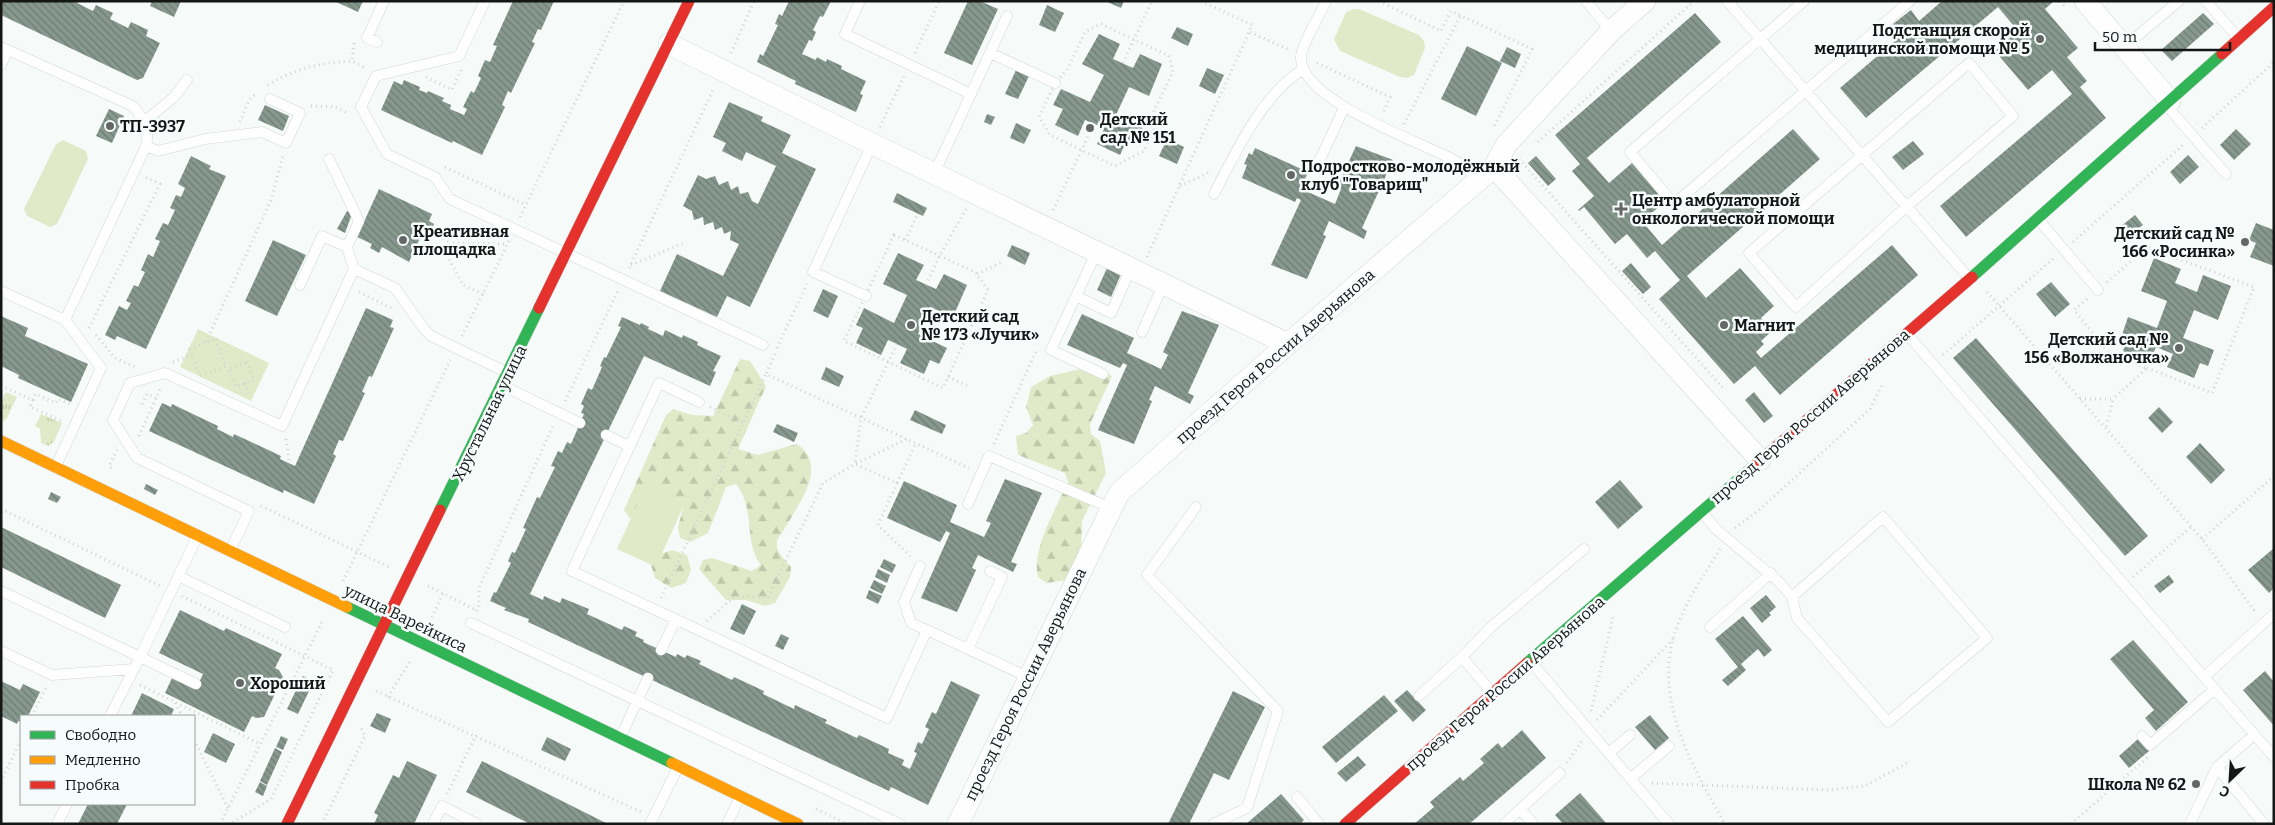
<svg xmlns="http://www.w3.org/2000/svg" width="2275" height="825" viewBox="0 0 2275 825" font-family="Bitter,serif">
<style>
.grass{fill:url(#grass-tufts)}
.forest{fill:url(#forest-firs)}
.park{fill:#e1eac8}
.building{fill:url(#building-back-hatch)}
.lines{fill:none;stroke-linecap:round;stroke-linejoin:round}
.lane-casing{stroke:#d3d7d6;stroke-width:11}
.street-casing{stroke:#d3d7d6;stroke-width:22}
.fast-casing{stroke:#d3d7d6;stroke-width:12}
.slow-casing{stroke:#d3d7d6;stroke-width:12}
.jam-casing{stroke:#d3d7d6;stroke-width:12}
.path{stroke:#d2d3d3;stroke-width:3;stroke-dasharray:1 4;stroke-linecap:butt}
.lane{stroke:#fefefe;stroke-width:10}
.street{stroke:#fefefe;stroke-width:21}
.fast{stroke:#30b455;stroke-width:11}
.slow{stroke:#ff9f0a;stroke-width:11}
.jam{stroke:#e5322d;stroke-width:11}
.poi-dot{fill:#646766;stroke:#f5fcfb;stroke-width:2}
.labels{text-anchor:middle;stroke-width:5;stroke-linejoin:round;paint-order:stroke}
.poi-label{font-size:16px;font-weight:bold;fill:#151717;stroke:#f5fcfb;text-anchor:start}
.street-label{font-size:16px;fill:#151717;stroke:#f5fcfb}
</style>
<defs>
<pattern id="grass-tufts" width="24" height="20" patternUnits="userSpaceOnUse" patternTransform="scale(1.25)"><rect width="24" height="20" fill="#e1eac8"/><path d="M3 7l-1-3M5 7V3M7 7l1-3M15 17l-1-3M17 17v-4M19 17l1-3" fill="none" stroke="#c0c8ab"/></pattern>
<pattern id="forest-firs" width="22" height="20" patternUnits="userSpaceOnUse" patternTransform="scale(1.25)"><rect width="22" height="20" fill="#e1eac8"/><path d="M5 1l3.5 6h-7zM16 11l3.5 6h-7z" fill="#c0c8ab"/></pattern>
<pattern id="building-back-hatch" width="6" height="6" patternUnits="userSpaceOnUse" patternTransform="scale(1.25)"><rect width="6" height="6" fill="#87998f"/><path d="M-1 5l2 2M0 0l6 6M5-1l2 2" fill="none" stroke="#6d7c74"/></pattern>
</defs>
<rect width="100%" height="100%" fill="#f6fbfa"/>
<path class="grass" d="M6,392L17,397L7,418L1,423V402Z
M41,414L62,423L54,442L48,446L41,443L40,429L35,426Z"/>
<path class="forest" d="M740,359L750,361L766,386L738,449L758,455L797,444C829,466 799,503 785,528C783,532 778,537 777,541C775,552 785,560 791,567L790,577L775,603L765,606L746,600H726L699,569L703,560L712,558L752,571L761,565C743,542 756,509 736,484L726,487L708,533L690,542L680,538L678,527L683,508L677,499L658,502L630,518L624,510L666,415L673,409L692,415L713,416Z
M1094,366L1112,376L1090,424L1091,434L1100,441L1106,473L1082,521L1081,563L1067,580L1046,583L1038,577C1031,549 1056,509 1068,482L1065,473L1018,455L1016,436L1026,433L1033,425L1026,407L1031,387L1050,376Z
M672,550L687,555L691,570L686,583L671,588L655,578L651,565L660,554Z"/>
<path class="park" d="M1353,9H1359L1419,35L1424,41L1425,48L1414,75L1407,78L1400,77L1340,51L1334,39L1346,12Z
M63,140L86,151L88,159L57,224L50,227L27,216L24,209L56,144Z
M198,329L269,363L251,401L180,367Z
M646,485L685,503L656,567L617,549Z"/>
<path class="building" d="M1,1H78L77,3L93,11L96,5L113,13L110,19L128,28L131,22L148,30L146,36L160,43L143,78L137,80L1,15Z
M152,1H181L174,17L150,6Z
M334,1H363L358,12Z
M513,1H554L541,30L538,29L532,42L535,43L511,93L508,91L502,105L505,107L482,155L453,141L452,143L381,110L394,81L402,85L404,80L420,87L419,90L427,93L428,91L444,98L442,101L451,105L450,109L464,115L467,109L463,107L471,91L474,93L481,78L478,76L485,60L490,62L497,46L493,45Z
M789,1H831L823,17L820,16L813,30L816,32L812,41L809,40L802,54L816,60L817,57L826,62L827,59L842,66L841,69L866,81L860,94L863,95L856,112L795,84L796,81L757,62L760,54L763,56L778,25L775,24L779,14L782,16Z
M968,1H980L998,9L972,65L944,53Z
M1105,1H1124L1121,8Z
M1942,1H2054L2045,9L2078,48L2067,57L2087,81L2080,87L2106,118L1966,237L1940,206L2072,94L2052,70L2028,90L1995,51L2018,31L1998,7L1866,118L1840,88L1902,35L1893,24L1911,10L1919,21Z
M1047,5L1064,13L1055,32L1039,25Z
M1695,13L1721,42L1587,158L1609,183L1632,163L1665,202L1642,221L1662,245L1793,129L1820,159L1687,276L1706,298L1740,268L1774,306L1761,318L1772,331L1761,341L1764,344L1756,352L1761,358L1892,245L1918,275L1780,395L1755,366L1734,384L1659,299L1680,280L1655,251L1647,258L1627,234L1615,244L1584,207L1579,211L1578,210L1594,196L1572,171L1580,164L1555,135Z
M2203,13L2214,24L2172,61L2161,50Z
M1177,27L1193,34L1188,46L1171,38Z
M1099,34L1120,44L1113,59L1133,68L1140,54L1162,64L1149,96L1129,87L1116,115L1143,128L1135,144L1127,140L1120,155L1097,144L1104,129L1095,124L1085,120L1078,136L1055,125L1063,109L1053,105L1061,89L1090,102L1104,75L1082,64Z
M1467,46L1502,63L1476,116L1441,99Z
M1507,47L1521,54L1515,68L1500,61Z
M1207,68L1224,75L1215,94L1199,86Z
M1016,70L1029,76L1018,99L1005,94Z
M729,102L763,117L761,121L791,135L782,153L816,169L750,307L727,296L717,317L660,291L677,254L723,276L739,244L730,240L731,231L724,234L722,227L715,230L713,222L704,225L703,217L694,220L692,211L683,206L698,175L706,179L715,176L719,185L728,181L731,190L738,186L740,194L748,192L752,201L758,204L776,166L746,152L742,161L722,151L726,143L713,137Z
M265,105L289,116L283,131L258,120Z
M109,109L124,116L112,143L96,136Z
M987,114L995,117L991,125L984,122Z
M1016,123L1031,130L1024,144L1010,138Z
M2236,129L2251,144L2234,160L2220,145Z
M1167,139L1184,147L1177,164L1159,156Z
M1913,141L1924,154L1903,170L1892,157Z
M1356,146L1393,160L1362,228L1367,231L1364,239L1329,221L1323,235L1326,236L1307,279L1271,265L1301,200L1297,198L1295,202L1242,178L1247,165L1244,164L1249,153L1252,155L1255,148L1308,172L1301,189L1335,204L1341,189L1337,187Z
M2188,155L2199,167L2180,184L2170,172Z
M191,156L211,166L209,169L226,176L146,349L117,336L115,340L105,335L119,306L127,310L131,303L126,301L134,285L138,287L145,272L141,270L148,254L153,257L160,241L155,239L163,223L168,225L175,210L170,208L176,195L181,197L185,188L178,184Z
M1536,156L1556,179L1548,186L1528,163Z
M379,189L432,214L429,221L434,224L429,235L423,232L409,262L382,247L379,253L370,248L372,244L357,237Z
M897,193L927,208L923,216L893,202Z
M347,211L352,214L345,233L337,229Z
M2135,215L2143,225L2128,236L2120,227Z
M2256,223L2274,230V266L2250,257L2256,243L2249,240Z
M273,240L306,255L277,316L245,301Z
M1012,245L1030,253L1025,265L1007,256Z
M898,253L924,265L916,280L936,289L944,274L967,285L953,317L930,307L918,334L947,348L939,364L930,360L924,374L900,363L907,349L897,344L888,340L881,355L856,343L863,328L856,325L864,308L894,323L907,295L883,284Z
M2154,258L2181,269L2175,283L2197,292L2203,275L2231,286L2218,320L2194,310L2183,338L2214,350L2208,366L2200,363L2194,378L2167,367L2173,354L2156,347L2150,362L2123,351L2128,337L2122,335L2128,317L2157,328L2167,301L2141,291Z
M1631,263L1651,287L1643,294L1622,271Z
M1108,266L1122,272L1111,297L1097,290Z
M2051,282L2070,304L2055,317L2036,294Z
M823,289L838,296L828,318L813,311Z
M366,308L393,320L390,327L394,328L372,377L369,376L362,392L365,393L343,441L339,440L333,454L336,456L314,504L284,490L283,493L149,431L162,403L171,407L172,404L218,426L217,429L233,437L234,434L281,456L280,459L295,466Z
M1182,311L1219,325L1188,393L1194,396L1190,404L1155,386L1149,400L1152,401L1134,444L1098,430L1127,365L1123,363L1120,368L1067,345L1082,314L1134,338L1127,353L1161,369L1168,355L1163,352Z
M1,316L28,328L25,336L88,364L71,402L18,378L19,375L1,366Z
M622,317L640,325L641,323L649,327L648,329L663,336L665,330L682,338L683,335L698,342L697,345L721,356L713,371L716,372L710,386L644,356L530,594L543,600L544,596L560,603L562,598L589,609L587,614L622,630L624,626L637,632L635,636L644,640L643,642L676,657L677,654L685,658L687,655L701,661L699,664L732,680L734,677L764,691L763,694L794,709L795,705L827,720L825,723L857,738L859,735L889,749L888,753L904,760L902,765L910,769L917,753L914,752L918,742L922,744L929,729L925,727L932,712L936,714L951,681L980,695L928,805L891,787L889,791L528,622L529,619L504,610L506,608L490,601L494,592L496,593L511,563L508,561L512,552L515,553L526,529L523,528L537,497L540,498L555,467L551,466L558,451L562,453L567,442L571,444L584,414L581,413L584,406L581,404L588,388L592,390L602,367L600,366L604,357L606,358L621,327L618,326Z
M1976,338L2148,536L2125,556L1953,358Z
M826,367L844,376L839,387L821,379Z
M1754,392L1773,416L1764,423L1745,400Z
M2159,407L2173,422L2162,433L2148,418Z
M915,410L946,425L942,434L910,420Z
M777,424L798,433L794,442L773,432Z
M2200,443L2225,470L2211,484L2186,457Z
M1005,479L1042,493L1011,562L1017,564L1013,572L978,555L972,568L976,570L957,612L921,598L950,533L946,531L940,542L887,518L904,481L957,505L950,522L984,537L991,523L986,521Z
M1620,480L1643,507L1618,529L1595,502Z
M146,484L158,490L155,495L144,489Z
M51,492L61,497L57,503L48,499Z
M1,527L121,585L105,618L1,567Z
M2274,548V588L2269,593L2248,570Z
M884,559L896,565L892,573L880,567Z
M878,569L890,575L887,583L875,577Z
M2169,575L2174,582L2160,593L2154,586Z
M874,580L886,586L882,594L870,588Z
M869,590L882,596L878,604L866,598Z
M1766,595L1776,607L1769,613L1771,615L1762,623L1750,608Z
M742,604L756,611L744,635L730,629Z
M180,610L224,631L226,628L282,654L275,668L279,670L283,677L264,717L256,718L252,716L244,732L165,693L172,678L196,689L203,674L159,653Z
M1743,616L1772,650L1764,657L1758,649L1741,664L1746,670L1728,686L1722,680L1738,667L1715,639Z
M781,634L789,638L783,650L775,646Z
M2133,640L2188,702L2156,731L2145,718L2154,710L2110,659Z
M2265,671L2274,682V726L2243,690Z
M303,676L314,681L298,714L287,709Z
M1,681L20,690L23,684L40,692L28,716H21V722L18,721L17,724L1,716Z
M1407,690L1426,710L1413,722L1394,701Z
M1233,691L1265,707L1229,780L1214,773L1189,824H1168Z
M142,693L174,709L171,716H131Z
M1384,695L1398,711L1336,763L1322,747Z
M377,713L391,719L385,733L370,726Z
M1650,715L1669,738L1655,750L1635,727Z
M1522,730L1546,758L1475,819L1469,824H1414L1434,807L1430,802L1460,777L1463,781L1484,763L1480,759L1498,743L1502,748Z
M213,733L235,744L226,763L204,752Z
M281,736L288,739L283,750L276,747Z
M547,737L571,749L565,761L541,750Z
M2138,739L2149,751L2129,768L2119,756Z
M275,748L282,752L267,785L260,781Z
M1358,756L1366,765L1346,782L1337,773Z
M407,761L437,775L414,824H374L378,815L374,813L393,775L399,778Z
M482,761L608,824H530L466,792Z
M260,782L267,786L263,796L255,792Z
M1580,793L1607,824H1563L1555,815Z
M1281,794L1304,820L1300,824H1246Z
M88,804H127L117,824H78Z"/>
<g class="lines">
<g class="lane-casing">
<path id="lane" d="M485,1L459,56L376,76L361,107L387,154L435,177L450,199L763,345
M860,1L845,34L971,94
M1326,1C1321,13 1301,46 1301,57C1299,100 1418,141 1452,159C1462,164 1471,171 1479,180
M1586,1L1611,31
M1727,1L1969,278
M1804,1L1630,152L1674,204L1910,1
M2206,1L2238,38
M377,42L367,38L384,1
M1,47L133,106C144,119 150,129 146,146
M2124,47L2179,1
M990,53L1055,83
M1969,63L2013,116L1906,207L1796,307L1749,253Z
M1,65L8,50
M2166,105L2226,174
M145,121L174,97L187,80
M1316,168L1344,108
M934,174L1007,16
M1214,194C1235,153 1263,94 1302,70
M2038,219L2098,290
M1097,251L1051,350L1103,374
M354,269L395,288L424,329L431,336L506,372
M300,285L322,236L347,247
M1,291L65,320
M866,296L813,272L872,144
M1076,296L1111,313L1131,268
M1142,332L1164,283
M1907,334L2204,677
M503,386L580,423
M699,402L659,383L572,571L887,718L927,630L1028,677
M606,435L629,446
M56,466L101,368L65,320L146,146L158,151L205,139L262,132L286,143L300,113L270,99
M968,504L989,456L1111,508
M1196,507L1147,575L1278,711L1247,808L1213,824
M1702,512L1716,529L1779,582L1792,597L1797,618L1888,722L1987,638L1883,517L1792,597
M230,551L249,511L137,458L113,420L130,383L165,373L282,426L354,269L347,247L359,221L329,159
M920,566L904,602L911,623L927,630
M178,576L285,627
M1,591L140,657L197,537
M2274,614L2204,677L2274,757
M471,623L900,824
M1710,627L1771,573
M968,649L1002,577L990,571
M661,650L676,619
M1,651L52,675L134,669
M1462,657L1492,693
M1531,662L1669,824
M1419,696L1462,657L1491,627L1584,549
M110,716L140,657L196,684
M2142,736L2150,745L2215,689
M620,738L648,678
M1609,753L1630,735
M2217,767L2264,824
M1631,778L1669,746
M1297,797L1319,824
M1520,809L1533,824
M57,824L67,804
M433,824L442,806L477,824
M650,824L678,767
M727,824L740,797
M1504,824L1560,773
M2190,824L2217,767L2254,735"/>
</g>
<g class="street-casing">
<path id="street" d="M2085,1L2170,101
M669,44L856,136L1288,344
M1494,167L1760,460
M958,824L1119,493L1288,344L1494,167L1506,145L1611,31L1645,1"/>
</g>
<g class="fast-casing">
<path id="fast" d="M1972,277L2222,54
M440,510L539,308
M347,607L672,763
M1527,663L1756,464"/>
</g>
<g class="slow-casing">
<path id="slow" d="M1,441L347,607
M672,763L798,824"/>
</g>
<g class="jam-casing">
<path id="jam" d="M2222,54L2274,7
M539,308L689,1
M1756,464L1972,277
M287,824L440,510
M1345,824L1527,663"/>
</g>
<path class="path" d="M1201,1L1252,25L1249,32L1288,49
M1379,1L1441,31L1451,11L1532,49L1493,129
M2060,1L2066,8
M1101,24L1169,56L1173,72L1153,113L1157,124L1144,151L1115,166L1050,135L1039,117L1055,83L1067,70L1085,32Z
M354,43L352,61L365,68
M731,53L754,1
M915,53L939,1
M1123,63L1152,1
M1317,63L1390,97L1383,113
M426,77L452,90L461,70
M268,85C293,69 323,62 352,61
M311,106L335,107L348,113
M240,122L249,100L257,93
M1404,124L1461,15
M880,127L904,76
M2202,128L2274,62
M1538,142L1694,1
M1519,159L1723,388
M445,167L526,205
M1180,186L1210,172
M1053,210L1094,124
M520,217L624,1
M434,234L452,243
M894,235L975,272L988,290L943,388L844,341Z
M905,240L917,216
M2073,242L2183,145
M1147,257L1249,32
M631,265L684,243
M629,268L714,88
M977,274L1004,261
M2107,282L2147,247L2254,287L2212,393L2147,368
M926,285L940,255L966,209
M359,292L391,308
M1987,292L2202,539L2256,613
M483,294L463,285L447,255L452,243L507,244
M2087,299L2074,310L2109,353L2147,368L2113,399
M89,328L160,184L145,177
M96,335L115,358L135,367
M462,336L509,241
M216,339L226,366L200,376L190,349Z
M206,342L271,200L283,156
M897,344L861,418L855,464L897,483L916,443
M777,348L807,284
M775,354L766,374L969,468
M1943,355L2055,257
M173,362L192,355
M247,362L254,380L236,387L229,369Z
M948,377L970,387
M245,383L250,397
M1,386L33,400L30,407L62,421
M2080,399H2113L2106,429
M33,400L35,394L56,403L58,399L70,404
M565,401L618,291
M142,404L147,394L156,398
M710,407L743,423
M139,436L161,387
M286,439L289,460
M994,444L1037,349
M111,468L109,466L117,450
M897,483L878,525L911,557
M261,506L389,567
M1,509L160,586
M1735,528L1758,511L1870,409L1882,385
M2202,539L2274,476
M1720,549C1701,580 1678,612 1671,648C1659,711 1695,771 1725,824
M2133,577L2191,527
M343,581L450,360
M428,586L474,609
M182,596L333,670L271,799L230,824
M661,598L766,374
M476,611L479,605V588L554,424
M707,621L734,597H768L823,483L855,464L907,439
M430,622L443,593
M140,685L260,744
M376,691L641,812
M388,697L410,661
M175,703L182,716
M1591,711L1613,617
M32,716L46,687
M1597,720L1673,639
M194,740L228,808
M1567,763L1582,741
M1,782L21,739
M1652,783L1827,790L1865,786L1907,763
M447,794L476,735
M816,809L847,824
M220,824L323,620
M322,824L365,736L360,726
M2071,824L2148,757"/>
<use href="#lane" class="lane"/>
<use href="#street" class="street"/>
<use href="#fast" class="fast"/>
<use href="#slow" class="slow"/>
<use href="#jam" class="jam"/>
</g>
<g class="poi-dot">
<circle cx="2040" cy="39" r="5"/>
<circle cx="110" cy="126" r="5"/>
<circle cx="1090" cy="128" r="5"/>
<circle cx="1291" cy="175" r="5"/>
<path d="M1618.5 201.5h5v5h5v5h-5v5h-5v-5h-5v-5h5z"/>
<circle cx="403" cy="240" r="5"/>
<circle cx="2245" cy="242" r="5"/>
<circle cx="911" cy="325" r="5"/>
<circle cx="1724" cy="325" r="5"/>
<circle cx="2179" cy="348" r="5"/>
<circle cx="240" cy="683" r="5"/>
<circle cx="2196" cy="784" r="5"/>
</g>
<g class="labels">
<g class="poi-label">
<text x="2030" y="36" text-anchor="end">Подстанция скорой<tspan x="2030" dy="18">медицинской помощи № 5</tspan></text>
<text x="1100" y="125">Детский<tspan x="1100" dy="18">сад № 151</tspan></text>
<text x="120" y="132">ТП-3937</text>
<text x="1301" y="172">Подростково-молодёжный<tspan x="1301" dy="18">клуб "Товарищ"</tspan></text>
<text x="1632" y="206">Центр амбулаторной<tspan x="1632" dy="18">онкологической помощи</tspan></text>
<text x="413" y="237">Креативная<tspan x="413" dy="18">площадка</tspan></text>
<text x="2235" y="239" text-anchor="end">Детский сад №<tspan x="2235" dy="18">166 «Росинка»</tspan></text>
<text x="921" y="322">Детский сад<tspan x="921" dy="18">№ 173 «Лучик»</tspan></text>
<text x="1734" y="331">Магнит</text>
<text x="2169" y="345" text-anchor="end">Детский сад №<tspan x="2169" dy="18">156 «Волжаночка»</tspan></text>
<text x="250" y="689">Хороший</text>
<text x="2186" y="790" text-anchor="end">Школа № 62</text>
</g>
<g class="street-label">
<text transform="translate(1275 356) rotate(-41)" y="6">проезд Героя России Аверьянова</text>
<text transform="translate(489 413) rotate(-64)" y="6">Хрустальная улица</text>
<text transform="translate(1810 416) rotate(-41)" y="6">проезд Героя России Аверьянова</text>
<text transform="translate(406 618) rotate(26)" y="6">улица Варейкиса</text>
<text transform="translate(1505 683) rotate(-41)" y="6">проезд Героя России Аверьянова</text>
<text transform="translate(1025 684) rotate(-64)" y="6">проезд Героя России Аверьянова</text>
</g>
</g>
<rect width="2275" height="825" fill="none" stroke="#151717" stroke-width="5"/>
<rect x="20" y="715" width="175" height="90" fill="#f5fcfb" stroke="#9ba0a0"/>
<rect x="30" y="731" width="25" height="8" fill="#30b455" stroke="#9ba0a0"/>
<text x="65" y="740" font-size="15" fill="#151717">Свободно</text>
<rect x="30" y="756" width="25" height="8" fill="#ff9f0a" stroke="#9ba0a0"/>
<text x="65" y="765" font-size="15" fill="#151717">Медленно</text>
<rect x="30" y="781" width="25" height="8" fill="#e5322d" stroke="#9ba0a0"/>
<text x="65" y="790" font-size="15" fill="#151717">Пробка</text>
<g transform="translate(2230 780) rotate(205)" stroke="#f5fcfb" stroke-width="4" paint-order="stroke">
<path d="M0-4L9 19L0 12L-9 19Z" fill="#151717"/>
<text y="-8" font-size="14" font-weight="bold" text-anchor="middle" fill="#151717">С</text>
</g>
<path d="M2095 42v8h135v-8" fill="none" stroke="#151717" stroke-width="2.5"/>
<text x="2102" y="42" font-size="15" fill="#151717" stroke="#f5fcfb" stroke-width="4" paint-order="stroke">50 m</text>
</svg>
